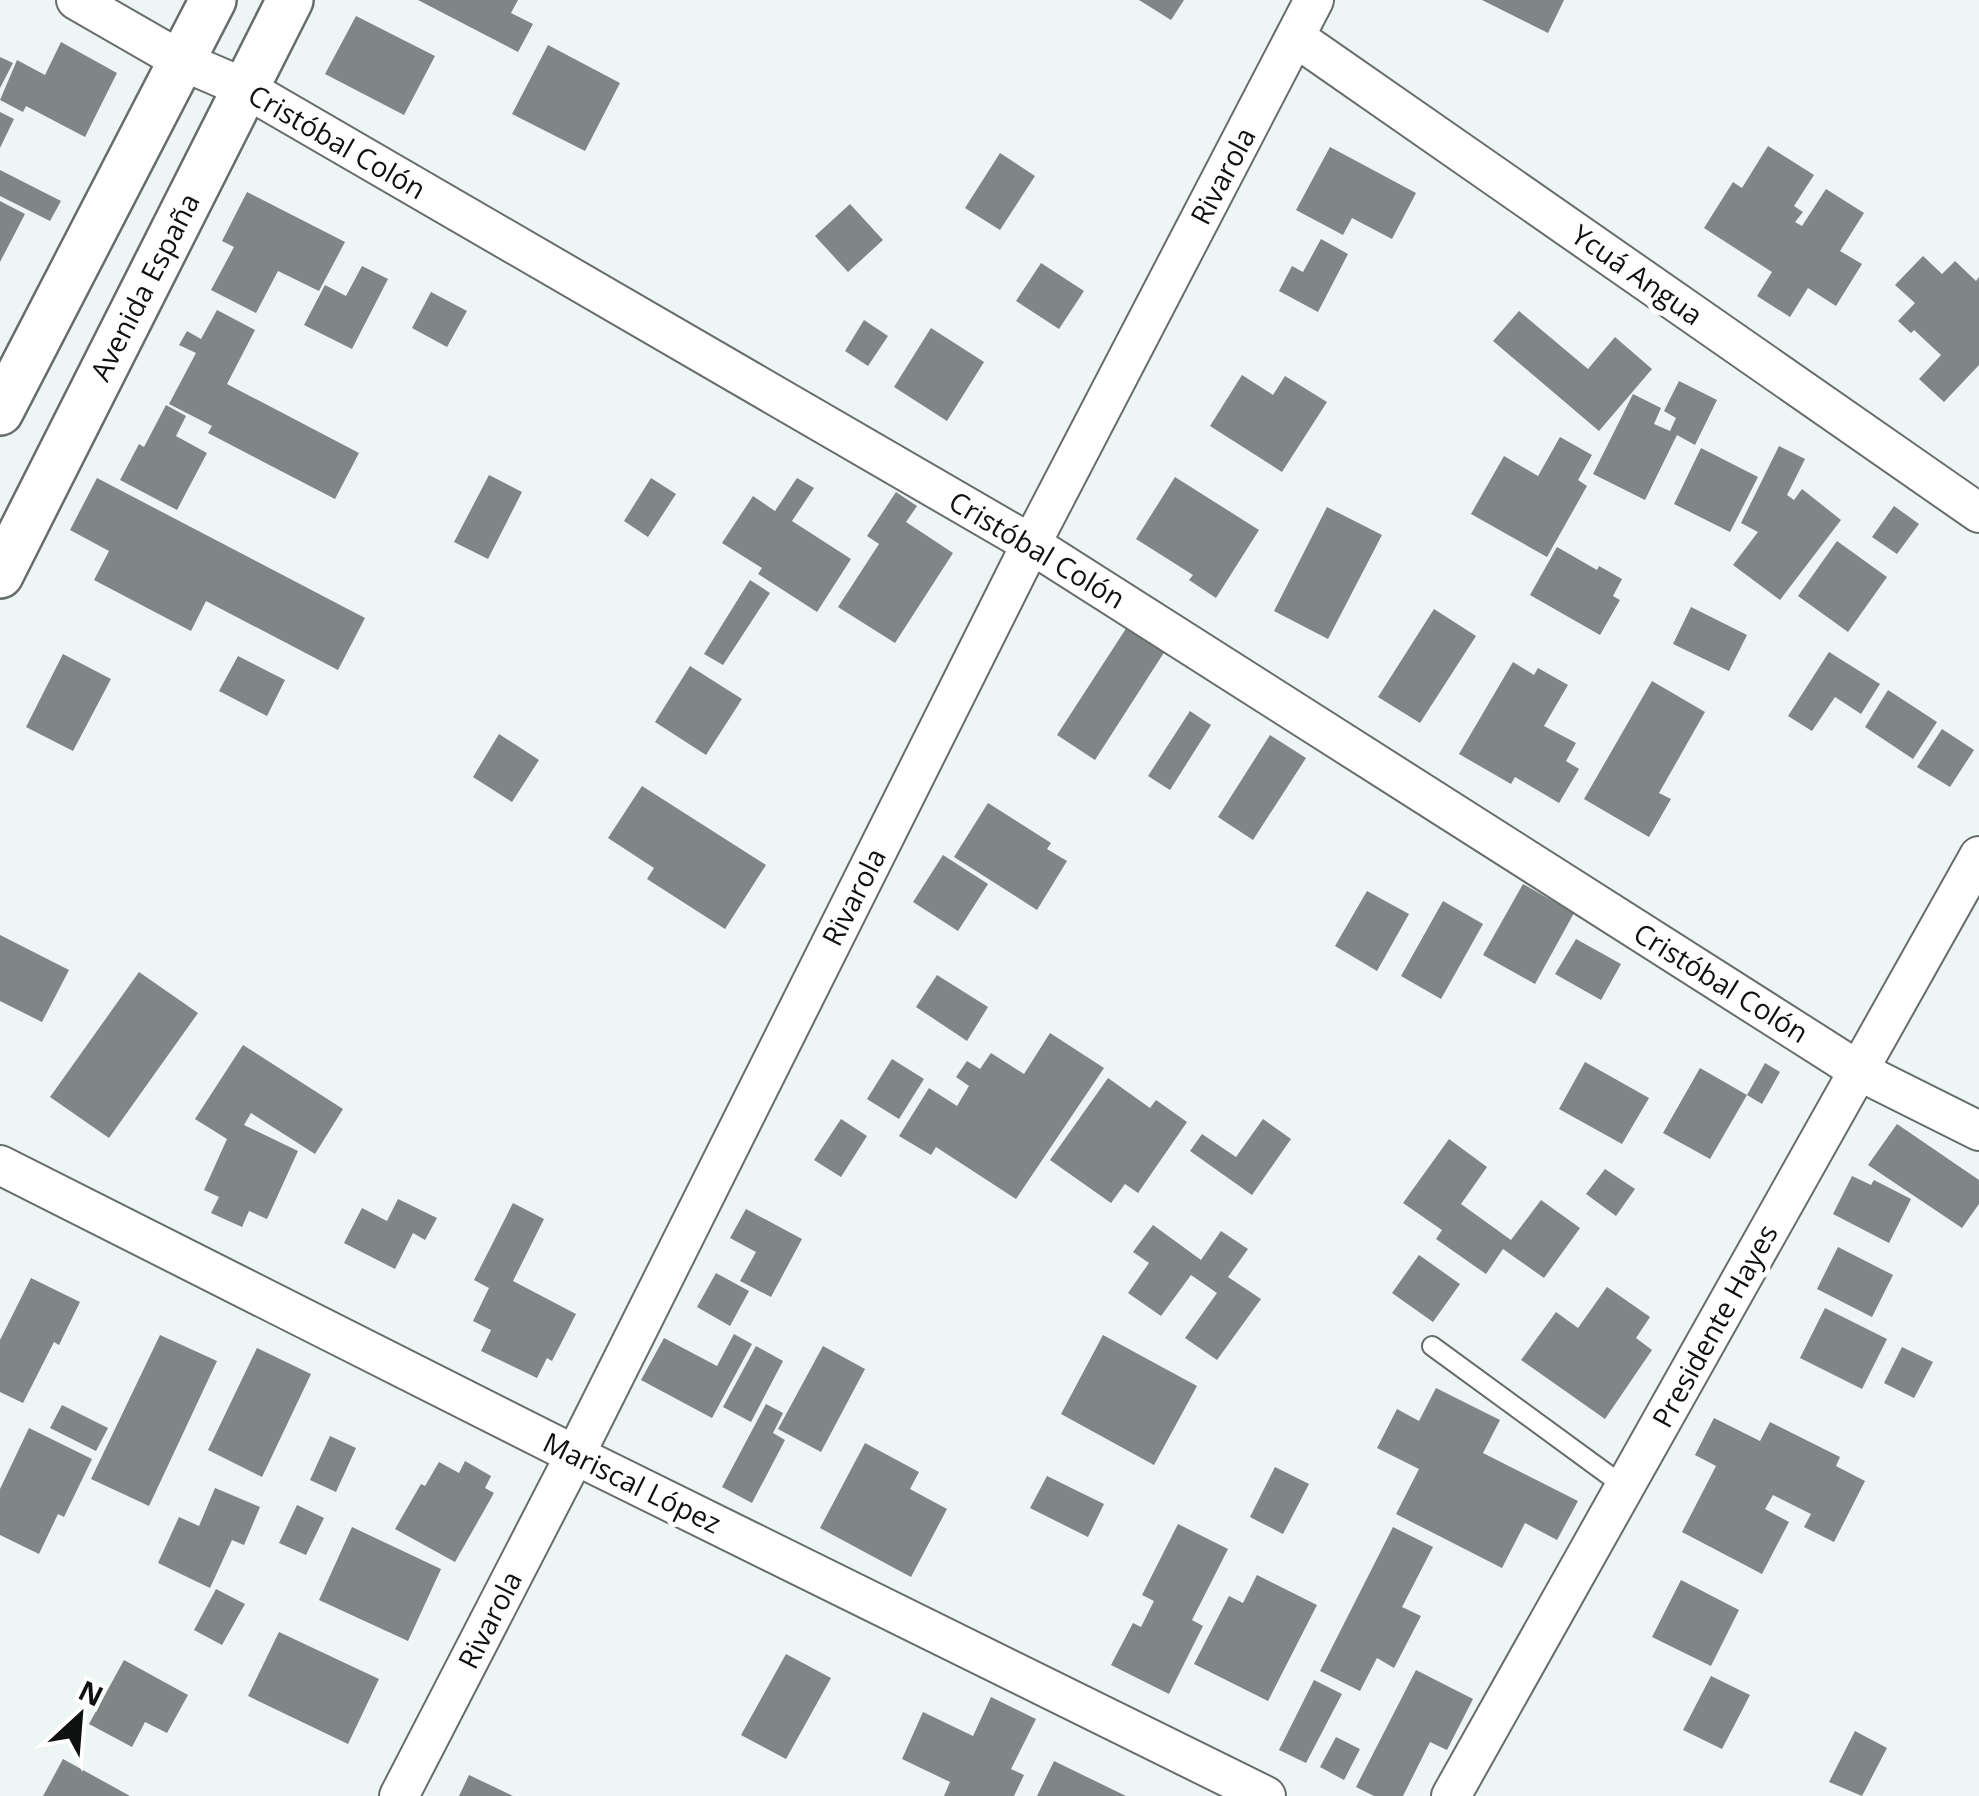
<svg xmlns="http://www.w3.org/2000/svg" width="1979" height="1796" viewBox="0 0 1979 1796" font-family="'Open Sans',sans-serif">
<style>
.building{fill:#7f8685}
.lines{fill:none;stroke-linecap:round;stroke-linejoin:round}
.service-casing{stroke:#676d6c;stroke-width:22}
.minor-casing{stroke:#676d6c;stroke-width:42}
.tertiary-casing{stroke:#676d6c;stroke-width:50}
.service{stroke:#fff;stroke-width:18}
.minor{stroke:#fff;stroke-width:38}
.tertiary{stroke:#fff;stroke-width:45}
.labels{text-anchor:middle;stroke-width:10;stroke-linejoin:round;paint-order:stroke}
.street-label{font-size:28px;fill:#0f1111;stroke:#fff}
</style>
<rect width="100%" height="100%" fill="#eef6f5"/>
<path class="building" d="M418,0H518L511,13L533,24L518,52Z
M1139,0H1184L1171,20Z
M1482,0H1564L1548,33Z
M356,16L435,56L404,115L325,74Z
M61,42L117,73L85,137L26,106L23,112L0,100L17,60L45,75Z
M548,45L620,83L585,151L512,114Z
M0,57L13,63L0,88Z
M0,112L14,119L0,148Z
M1768,146L1814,175L1794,206L1803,212L1795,222L1802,226L1826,189L1864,213L1840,251L1862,264L1836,306L1808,288L1790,317L1757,296L1772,272L1704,228L1733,182L1742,188Z
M1330,147L1416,193L1392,239L1352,218L1343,235L1296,210Z
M1000,153L1035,176L1000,230L965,208Z
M0,170L61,201L50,221L0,196Z
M247,192L345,242L319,291L278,271L256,313L211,290L234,247L222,241Z
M0,201L25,214L0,262Z
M850,204L883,240L848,272L815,236Z
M1321,239L1348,254L1318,312L1279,291L1292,266L1303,272Z
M1923,256L1942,274L1955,261L1976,281L1979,277V365L1944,402L1919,379L1941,355L1914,330L1911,333L1898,321L1915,303L1895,285Z
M1041,263L1084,291L1059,329L1016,301Z
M362,266L388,279L352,349L304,325L325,285L346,296Z
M431,292L467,311L447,347L412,328Z
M217,310L255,330L227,384L359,453L335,499L208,433L212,426L169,404L196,353L179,345L187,331L201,339Z
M1519,311L1588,369L1615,337L1652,369L1599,431L1493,341Z
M864,320L888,336L868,366L845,351Z
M931,328L984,362L947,421L894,387Z
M1242,375L1273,395L1285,376L1327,402L1282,472L1210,426Z
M1679,381L1717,400L1695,445L1677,435L1645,500L1593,474L1633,394L1661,408L1654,424L1670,431L1676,418L1664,411Z
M166,405L186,416L176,436L207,453L177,510L120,480L139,444L144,447Z
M1560,437L1592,455L1578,480L1587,486L1547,557L1471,514L1504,456L1538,476Z
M1779,446L1805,459L1787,495L1794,500L1802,489L1841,520L1780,600L1733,565L1758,532L1741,523Z
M1701,448L1758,477L1730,532L1674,504Z
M489,475L522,492L488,559L454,542Z
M1175,477L1259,530L1216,598L1189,580L1193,575L1136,539Z
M97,478L365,618L338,670L206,601L191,631L94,580L109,551L70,530Z
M651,478L676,494L648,537L624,521Z
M797,478L814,488L792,521L851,559L817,612L758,574L762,568L722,543L753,496L775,511Z
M896,492L917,506L906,522L953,553L895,643L838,607L879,544L867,536Z
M1894,506L1919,524L1897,554L1872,537Z
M1327,507L1382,535L1328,639L1274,611Z
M1837,541L1887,577L1848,632L1798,596Z
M1557,547L1597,570L1599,566L1622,579L1613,596L1620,600L1600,635L1530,595Z
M750,580L770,593L723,665L704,654Z
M1691,607L1747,635L1729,671L1673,644Z
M1434,609L1476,636L1420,723L1378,697Z
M1127,627L1165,651L1095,760L1057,735Z
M1829,652L1880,684L1861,714L1835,697L1812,731L1788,716Z
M63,654L111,679L73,751L26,727Z
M238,656L285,680L267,716L219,691Z
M1513,662L1534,675L1538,668L1568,685L1544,726L1576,743L1566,761L1579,769L1559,803L1515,777L1511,784L1459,754Z
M690,666L742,699L706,755L655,722Z
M1652,681L1705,712L1659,793L1671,799L1649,837L1584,799Z
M1888,690L1937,722L1913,759L1865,727Z
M1190,711L1211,725L1170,790L1148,776Z
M1942,729L1974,750L1950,787L1917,767Z
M499,734L539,760L512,802L473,777Z
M1270,735L1306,758L1253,840L1218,817Z
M642,786L766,865L725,929L647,879L654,868L608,838Z
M988,803L1051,843L1047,849L1067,861L1037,910L954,857Z
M943,855L988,884L958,931L913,902Z
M1523,884L1574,913L1535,984L1483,955Z
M1367,891L1409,914L1377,971L1335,946Z
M1443,901L1483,924L1441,999L1401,976Z
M0,935L69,970L42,1022L0,1001Z
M1576,939L1621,964L1601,1000L1555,974Z
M139,972L198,1013L109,1138L50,1097Z
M937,975L988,1007L967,1041L916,1007Z
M1050,1033L1104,1068L1016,1199L936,1147L931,1155L899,1136L929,1088L957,1106L969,1086L956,1077L967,1061L980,1069L991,1053L1024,1074Z
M243,1045L343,1109L315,1154L251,1113L244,1125L298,1151L267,1219L249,1211L242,1227L211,1213L219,1197L204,1190L227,1139L195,1119Z
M892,1059L924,1079L899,1119L867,1099Z
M1585,1062L1649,1098L1622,1144L1559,1109Z
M1765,1063L1780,1072L1762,1104L1747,1095Z
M1700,1068L1747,1095L1710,1159L1663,1133Z
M1108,1078L1150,1108L1156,1100L1187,1122L1138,1193L1125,1184L1111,1203L1050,1160Z
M841,1119L867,1136L841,1177L814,1160Z
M1263,1119L1291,1139L1252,1195L1190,1151L1202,1134L1236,1157Z
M1897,1124L1979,1180V1204L1962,1228L1868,1165Z
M1449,1139L1487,1167L1461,1204L1511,1240L1541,1200L1580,1228L1544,1278L1503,1249L1486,1274L1436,1239L1442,1230L1403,1203Z
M1605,1169L1635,1189L1616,1216L1586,1194Z
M1852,1176L1871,1185L1874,1180L1911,1199L1889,1243L1833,1214Z
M398,1199L437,1218L425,1240L413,1233L395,1269L344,1243L362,1208L387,1221Z
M513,1203L544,1219L513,1281L576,1314L552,1361L547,1358L537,1378L481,1351L491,1330L473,1321L489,1288L474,1280Z
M746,1209L802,1239L771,1297L740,1281L756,1252L730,1238Z
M1153,1225L1201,1260L1221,1231L1248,1249L1228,1277L1261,1299L1217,1360L1185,1338L1217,1293L1191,1275L1161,1316L1128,1293L1149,1263L1133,1252Z
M1838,1247L1893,1275L1872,1317L1817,1289Z
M1419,1255L1460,1284L1433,1322L1392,1293Z
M716,1273L749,1291L730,1326L697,1307Z
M31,1278L80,1302L59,1345L54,1342L23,1403L0,1392V1340Z
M1607,1287L1650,1317L1636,1338L1652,1350L1605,1419L1521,1360L1556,1312L1578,1328Z
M1825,1308L1887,1339L1862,1389L1800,1358Z
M734,1334L752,1344L712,1418L641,1380L664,1338L717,1366Z
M160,1335L217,1361L149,1506L91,1479Z
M1103,1335L1197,1386L1154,1465L1061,1414Z
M756,1346L783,1361L751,1422L723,1407Z
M823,1346L865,1369L821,1452L778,1429Z
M1902,1347L1933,1362L1914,1398L1884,1383Z
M257,1348L311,1374L262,1477L208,1450Z
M1436,1388L1500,1420L1483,1453L1578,1501L1557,1540L1525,1523L1502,1568L1396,1514L1419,1469L1377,1448L1397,1409L1419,1421Z
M766,1404L783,1413L773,1433L785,1440L752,1503L722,1487Z
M62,1405L108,1428L96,1451L50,1428Z
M1714,1418L1760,1441L1770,1422L1840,1457L1836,1466L1865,1481L1834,1542L1804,1527L1811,1514L1773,1495L1765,1509L1789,1522L1762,1574L1682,1532L1716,1466L1695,1455Z
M29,1428L92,1459L64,1517L58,1514L39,1554L0,1535V1489Z
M330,1436L356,1448L336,1492L310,1480Z
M865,1443L919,1472L910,1489L947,1509L911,1577L820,1528Z
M465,1461L491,1476L485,1488L494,1493L455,1562L395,1529L421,1484L425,1486L439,1462L459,1473Z
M1275,1467L1309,1484L1283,1534L1250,1517Z
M1047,1476L1104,1504L1088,1537L1030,1508Z
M215,1488L260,1507L244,1545L232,1540L210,1588L158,1563L179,1517L199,1526Z
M297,1505L324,1518L306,1555L279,1543Z
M1178,1524L1228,1549L1192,1620L1203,1626L1169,1694L1111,1665L1133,1623L1141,1627L1154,1601L1142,1595Z
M352,1527L441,1569L408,1641L319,1600Z
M1393,1527L1433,1547L1402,1607L1421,1616L1394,1668L1377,1658L1360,1691L1320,1671Z
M1257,1575L1317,1605L1268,1701L1194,1664L1229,1596L1243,1603Z
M1681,1580L1739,1610L1711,1666L1652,1637Z
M216,1589L245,1604L222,1645L194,1630Z
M279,1632L379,1679L348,1744L248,1696Z
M786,1654L831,1678L786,1759L741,1735Z
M124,1660L188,1695L167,1733L145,1722L132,1747L89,1724Z
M1416,1670L1473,1699L1447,1750L1430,1742L1403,1796H1374L1356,1787Z
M1711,1676L1750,1695L1722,1749L1683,1730Z
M1314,1680L1342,1694L1306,1763L1279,1750Z
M991,1697L1036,1719L1011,1769L1024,1775L1014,1796H944L950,1782L902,1759L923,1712L973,1736Z
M1855,1731L1887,1748L1862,1796L1829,1782Z
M1336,1737L1360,1749L1344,1780L1320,1767Z
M63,1759L130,1796H43Z
M1054,1761L1126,1796H1037Z
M469,1775L513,1796H459Z"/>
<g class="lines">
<g class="service-casing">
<path id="service" d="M1432,1346L1625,1487"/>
</g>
<g class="minor-casing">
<path id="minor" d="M76,0L182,61L245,88L1031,544L1859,1071L1979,1131
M1295,37L1979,513
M0,1165L575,1455L1266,1796
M399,1796L575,1455L1031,544L1314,0
M1451,1796L1979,856"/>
</g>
<g class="tertiary-casing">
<path id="tertiary" d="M0,412L213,0
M0,575L290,0"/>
</g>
<use href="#service" class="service"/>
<use href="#minor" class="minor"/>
<use href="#tertiary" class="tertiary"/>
</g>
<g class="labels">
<g class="street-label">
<text transform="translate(337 142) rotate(30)" y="10">Cristóbal Colón</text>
<text transform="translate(1223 176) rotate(-62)" y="10">Rivarola</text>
<text transform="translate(1637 275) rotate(35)" y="10">Ycuá Angua</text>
<text transform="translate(145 287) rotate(-63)" y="10">Avenida España</text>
<text transform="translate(1037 550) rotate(31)" y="10">Cristóbal Colón</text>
<text transform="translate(854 897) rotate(-63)" y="10">Rivarola</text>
<text transform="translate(1721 983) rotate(32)" y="10">Cristóbal Colón</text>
<text transform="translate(1715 1326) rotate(-61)" y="10">Presidente Hayes</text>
<text transform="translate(632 1483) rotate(26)" y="10">Mariscal López</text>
<text transform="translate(490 1620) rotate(-63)" y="10">Rivarola</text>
</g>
</g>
<g transform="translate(80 1716) rotate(26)" stroke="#ffffff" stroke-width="8" paint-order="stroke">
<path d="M0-8L18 38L0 25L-18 38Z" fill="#0f1111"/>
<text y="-15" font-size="28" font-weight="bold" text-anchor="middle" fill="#0f1111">N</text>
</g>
</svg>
